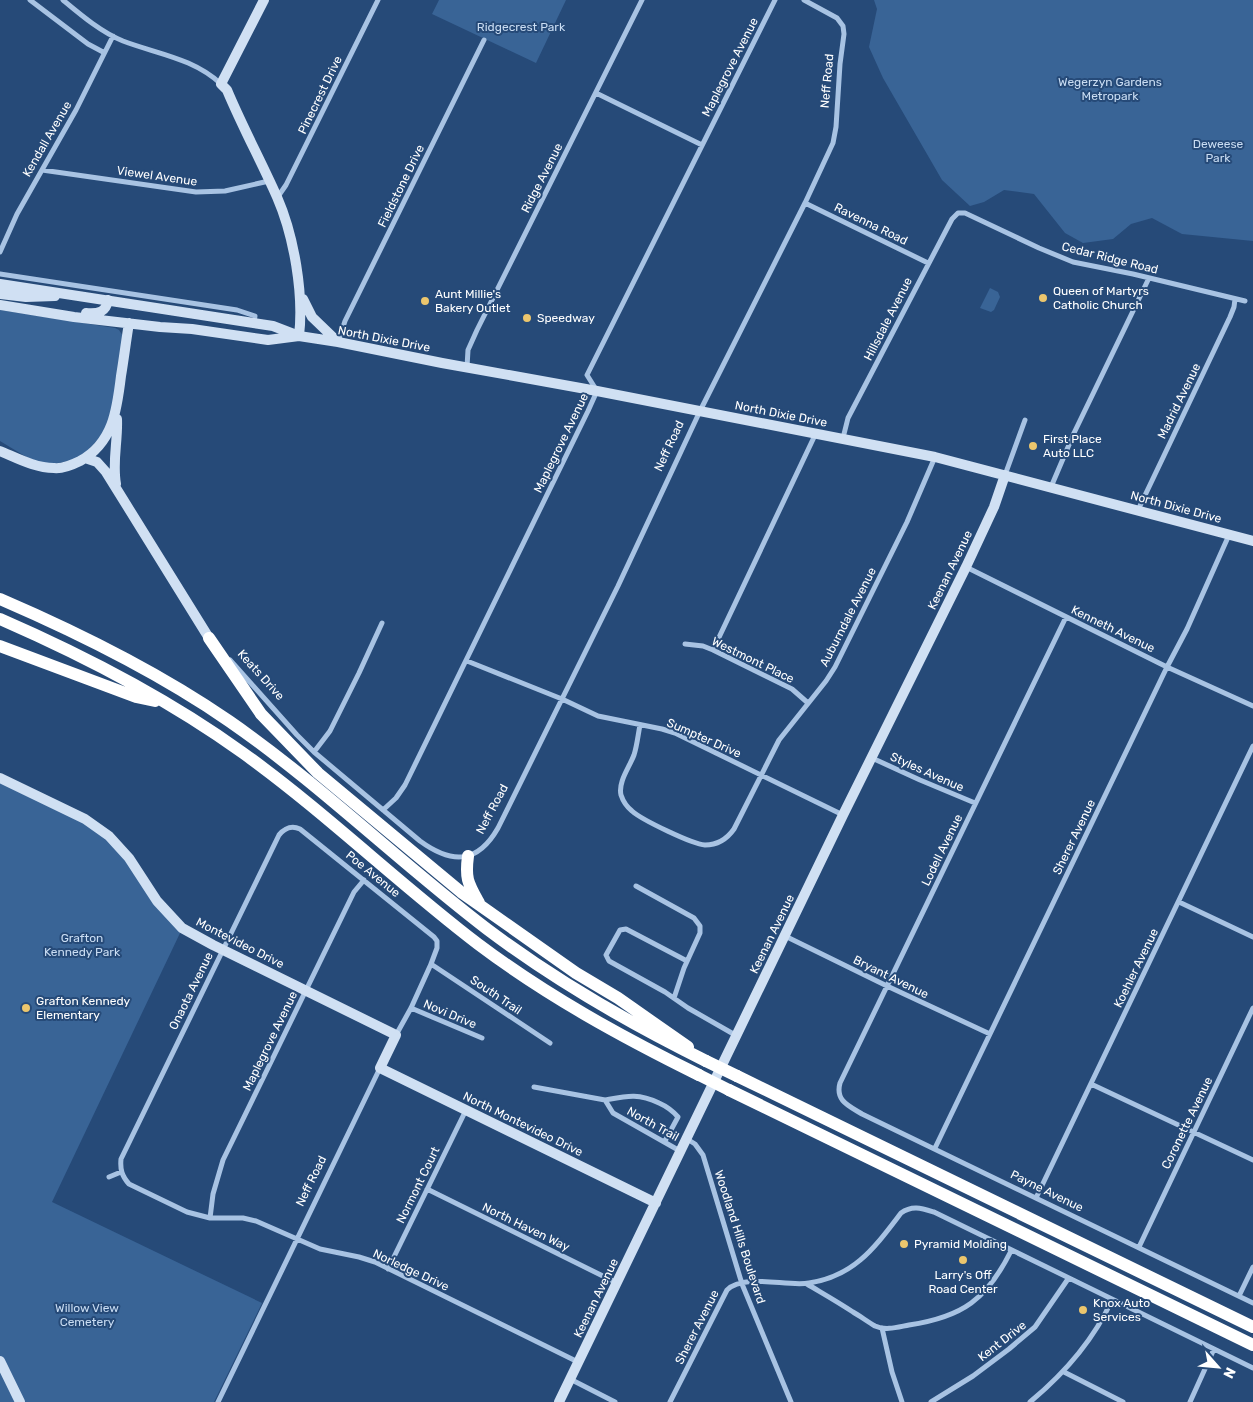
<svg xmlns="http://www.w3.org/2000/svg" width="1253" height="1402" viewBox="0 0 1253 1402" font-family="Rubik,sans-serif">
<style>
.green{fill:#396496}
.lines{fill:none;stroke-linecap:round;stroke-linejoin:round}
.street{stroke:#a8c3e3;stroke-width:5}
.secondary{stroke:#d0e0f3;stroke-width:10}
.highway{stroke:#fff;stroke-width:12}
.highway-bridge{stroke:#fff;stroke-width:12}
.poi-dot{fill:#ecc66d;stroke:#264a78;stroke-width:2}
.labels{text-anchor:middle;stroke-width:4;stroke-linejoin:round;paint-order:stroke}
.park-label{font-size:12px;fill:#caddf3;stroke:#264a78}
.street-label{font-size:12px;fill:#fff;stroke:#264a78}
.poi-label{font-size:12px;fill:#fff;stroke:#264a78;text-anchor:start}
</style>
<rect width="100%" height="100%" fill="#264a78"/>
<path class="green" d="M439,0H566L536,63L432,14Z
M874,0H1253V241L1182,234L1152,218L1131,224L1113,239L1083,243L1065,233L1034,194L1004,190L984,202L970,206L942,180L883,78L869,47L877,9Z
M990,288L998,292L1000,297L994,310L991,312L980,308Z
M0,310L115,328L119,330L123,336L111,416L106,430L85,454L72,460L54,464L33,461L0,441Z
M0,783L78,819L100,833L119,850L181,931L52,1202L262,1303L214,1402H0Z"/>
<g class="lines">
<path class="street" d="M30,0L88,44L103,52
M63,0C81,15 101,32 123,41C157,54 193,58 221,84
M596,93L702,145
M42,170L196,192L225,191L269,181
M277,198L286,185L378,0
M805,203L928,263
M0,252L17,214L76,110L113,36
M0,274L237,310L255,316L254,323
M338,342L345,321L484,40
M467,367L468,350L477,330L642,0
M843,438L848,418L952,219L958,213H965L1039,248L1073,262L1133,274L1245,301
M1005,475L1025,420
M1051,487L1074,433L1149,278
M1138,510L1230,317L1234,307L1235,299
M966,567L1167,667L1253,706
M1066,617L840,1083C835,1101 849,1106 862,1114L1253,1303
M685,644L703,646L713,650L792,689L808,703
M713,650L816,433
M230,660L297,735L314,752L420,841C453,865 478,863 498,828L618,586L700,411L805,203L833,143L836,127L840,64L844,34L843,26L837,18L804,0
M467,661L562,699L598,716L662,729L675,733L843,815
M640,725C638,735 637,746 634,755C629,768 618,782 621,795C623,801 627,807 632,811C642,820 692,844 705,845C717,845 727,839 734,829L779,740L826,681L835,667L907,522L935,457
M314,752L330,731L359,673L382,623
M872,758L920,780L975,803
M383,810L396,798L405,785L588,411L597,391L587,375L775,0
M636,886L694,918L700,926V933L684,968L674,998
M1179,902L1253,937
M785,936L887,986L990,1034
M687,961L626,929L620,930L606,955L609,961L665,992L688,1008L737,1036
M431,964L550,1043
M411,1008L482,1038
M396,1035L411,1008L431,964L437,948V941L434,937L300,829C291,825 285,828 279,835L121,1159C120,1170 122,1176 129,1184L187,1212L210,1218H243L256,1221L320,1249L359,1257L375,1262L578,1362
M1091,1084L1253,1160
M534,1087L605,1100L613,1113L680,1151
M605,1100C627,1096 638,1093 659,1103C668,1107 672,1110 678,1117L665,1141
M687,1139L695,1144L703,1155L742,1284L791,1402
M935,1148L1167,667L1187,629L1229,535
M109,1177L121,1172
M427,1189L617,1283
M1036,1198L1253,746
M210,1218L213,1194L223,1160L354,892L364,880
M1139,1247L1253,1008
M388,1269L466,1110
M807,1284C822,1293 838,1302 853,1312C860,1316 868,1322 875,1326C886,1331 898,1327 909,1325C963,1317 987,1299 1011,1251
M1239,1296L1253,1267
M882,1328L892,1372L902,1402
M1064,1372L1123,1402
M570,1379L615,1402
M218,1402L380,1068
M670,1402L727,1290C745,1273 787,1287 809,1283C855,1276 875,1247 901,1213C912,1205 921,1208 934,1212L1253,1368
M931,1402L973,1376L1009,1349L1035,1327L1068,1279
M1030,1402C1065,1373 1093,1341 1112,1300
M1190,1402L1214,1349"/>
<path class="secondary" d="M264,0L221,84L227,90C242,126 261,161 277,197C294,236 304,294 299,336
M0,284L273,326L299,336L338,342L442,363L597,391L935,457L1253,541
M0,294L26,297L55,296
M303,299L312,317L338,342
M0,305L74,317L160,327L192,329L268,340L299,336
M86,313C99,314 106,312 108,300
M0,451C17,458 35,468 54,468C63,469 72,465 80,461C113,443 117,410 121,376C124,358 126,341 129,323
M85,458L97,462L106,472L209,638
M116,484C112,462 118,441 117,419
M0,778L85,819L109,836L129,858L157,901L182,928L213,945L396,1035L380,1068L656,1203
M0,1361L20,1402
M559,1402L843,815L966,567L994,507L1005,475"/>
<path class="highway" d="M0,599C79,633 158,672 229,721C320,784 399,862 487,929C556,981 629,1023 706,1061
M0,619C85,656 168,699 243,753C325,812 398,883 478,944C547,996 622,1037 699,1075
M209,638L261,714L318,773L461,892L576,973L618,998L688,1047
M0,646L136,697L155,701
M468,856C465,879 468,883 479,903
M737,1076L1253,1327
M729,1090L1253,1345"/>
<path class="highway-bridge" d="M706,1061L737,1076
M699,1075L729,1090"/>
</g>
<g class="poi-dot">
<circle cx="1043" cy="298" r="5"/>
<circle cx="425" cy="301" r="5"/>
<circle cx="527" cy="318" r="5"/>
<circle cx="1033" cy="446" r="5"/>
<circle cx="26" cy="1008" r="5"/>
<circle cx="904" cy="1244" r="5"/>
<circle cx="963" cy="1260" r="5"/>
<circle cx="1083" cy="1310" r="5"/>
</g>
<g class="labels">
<g class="park-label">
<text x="521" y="31">Ridgecrest Park</text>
<text x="1110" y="86">Wegerzyn Gardens<tspan x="1110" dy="14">Metropark</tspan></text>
<text x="1218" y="148">Deweese<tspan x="1218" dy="14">Park</tspan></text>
<text x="82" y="942">Grafton<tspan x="82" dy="14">Kennedy Park</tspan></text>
<text x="87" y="1312">Willow View<tspan x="87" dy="14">Cemetery</tspan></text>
</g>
<g class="street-label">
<text transform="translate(730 67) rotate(-63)" y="4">Maplegrove Avenue</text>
<text transform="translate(827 81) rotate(-85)" y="4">Neff Road</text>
<text transform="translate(320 95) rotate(-64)" y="4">Pinecrest Drive</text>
<text transform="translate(47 139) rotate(-60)" y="4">Kendall Avenue</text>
<text transform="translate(157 176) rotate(8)" y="4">Viewel Avenue</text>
<text transform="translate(542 178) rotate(-63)" y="4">Ridge Avenue</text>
<text transform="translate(401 186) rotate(-64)" y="4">Fieldstone Drive</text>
<text transform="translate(871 224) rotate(26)" y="4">Ravenna Road</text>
<text transform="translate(1110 258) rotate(14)" y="4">Cedar Ridge Road</text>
<text transform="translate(888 319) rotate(-63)" y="4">Hillsdale Avenue</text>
<text transform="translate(384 339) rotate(11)" y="4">North Dixie Drive</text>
<text transform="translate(1179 401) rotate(-64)" y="4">Madrid Avenue</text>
<text transform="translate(781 414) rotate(11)" y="4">North Dixie Drive</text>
<text transform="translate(561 443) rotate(-64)" y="4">Maplegrove Avenue</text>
<text transform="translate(669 446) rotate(-65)" y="4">Neff Road</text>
<text transform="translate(1176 507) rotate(15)" y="4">North Dixie Drive</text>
<text transform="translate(950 570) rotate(-64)" y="4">Keenan Avenue</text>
<text transform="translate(848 617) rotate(-63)" y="4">Auburndale Avenue</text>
<text transform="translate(1113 629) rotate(26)" y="4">Kenneth Avenue</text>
<text transform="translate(753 660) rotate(26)" y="4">Westmont Place</text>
<text transform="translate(261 675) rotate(48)" y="4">Keats Drive</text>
<text transform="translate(704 738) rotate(24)" y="4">Sumpter Drive</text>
<text transform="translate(927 772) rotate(24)" y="4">Styles Avenue</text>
<text transform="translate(492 809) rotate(-62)" y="4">Neff Road</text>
<text transform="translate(1074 837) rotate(-64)" y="4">Sherer Avenue</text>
<text transform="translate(942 850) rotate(-64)" y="4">Lodell Avenue</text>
<text transform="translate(373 874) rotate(39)" y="4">Poe Avenue</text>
<text transform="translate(772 934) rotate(-64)" y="4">Keenan Avenue</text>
<text transform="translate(240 943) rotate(27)" y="4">Montevideo Drive</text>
<text transform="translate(1136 968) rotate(-64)" y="4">Koehler Avenue</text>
<text transform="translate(891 977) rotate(26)" y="4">Bryant Avenue</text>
<text transform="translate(191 991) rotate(-64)" y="4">Onaota Avenue</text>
<text transform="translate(496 995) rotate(34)" y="4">South Trail</text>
<text transform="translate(450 1014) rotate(23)" y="4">Novi Drive</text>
<text transform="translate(270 1041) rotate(-64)" y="4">Maplegrove Avenue</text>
<text transform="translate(1187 1123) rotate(-64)" y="4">Coronette Avenue</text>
<text transform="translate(523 1124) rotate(26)" y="4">North Montevideo Drive</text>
<text transform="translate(653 1124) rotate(29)" y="4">North Trail</text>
<text transform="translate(311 1181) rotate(-64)" y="4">Neff Road</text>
<text transform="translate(418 1185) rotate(-64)" y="4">Normont Court</text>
<text transform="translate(1047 1191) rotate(26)" y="4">Payne Avenue</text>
<text transform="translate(526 1227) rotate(26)" y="4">North Haven Way</text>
<text transform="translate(740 1237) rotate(72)" y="4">Woodland Hills Boulevard</text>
<text transform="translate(411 1270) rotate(25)" y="4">Norledge Drive</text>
<text transform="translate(596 1298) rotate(-64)" y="4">Keenan Avenue</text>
<text transform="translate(697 1327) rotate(-63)" y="4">Sherer Avenue</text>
<text transform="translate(1002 1341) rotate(-38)" y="4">Kent Drive</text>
</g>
<g class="poi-label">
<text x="1053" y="295">Queen of Martyrs<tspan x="1053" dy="14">Catholic Church</tspan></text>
<text x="435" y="298">Aunt Millie's<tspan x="435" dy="14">Bakery Outlet</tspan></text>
<text x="537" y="322">Speedway</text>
<text x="1043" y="443">First Place<tspan x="1043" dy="14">Auto LLC</tspan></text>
<text x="36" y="1005">Grafton Kennedy<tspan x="36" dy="14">Elementary</tspan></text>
<text x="914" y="1248">Pyramid Molding</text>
<text x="963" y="1279" text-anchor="middle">Larry's Off<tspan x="963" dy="14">Road Center</tspan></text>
<text x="1093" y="1307">Knox Auto<tspan x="1093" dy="14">Services</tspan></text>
</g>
</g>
<g transform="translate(1218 1367) rotate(117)" stroke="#264a78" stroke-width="4" paint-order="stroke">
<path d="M0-4L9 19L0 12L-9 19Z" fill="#ffffff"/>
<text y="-8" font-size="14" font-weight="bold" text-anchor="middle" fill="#ffffff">N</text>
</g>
</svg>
